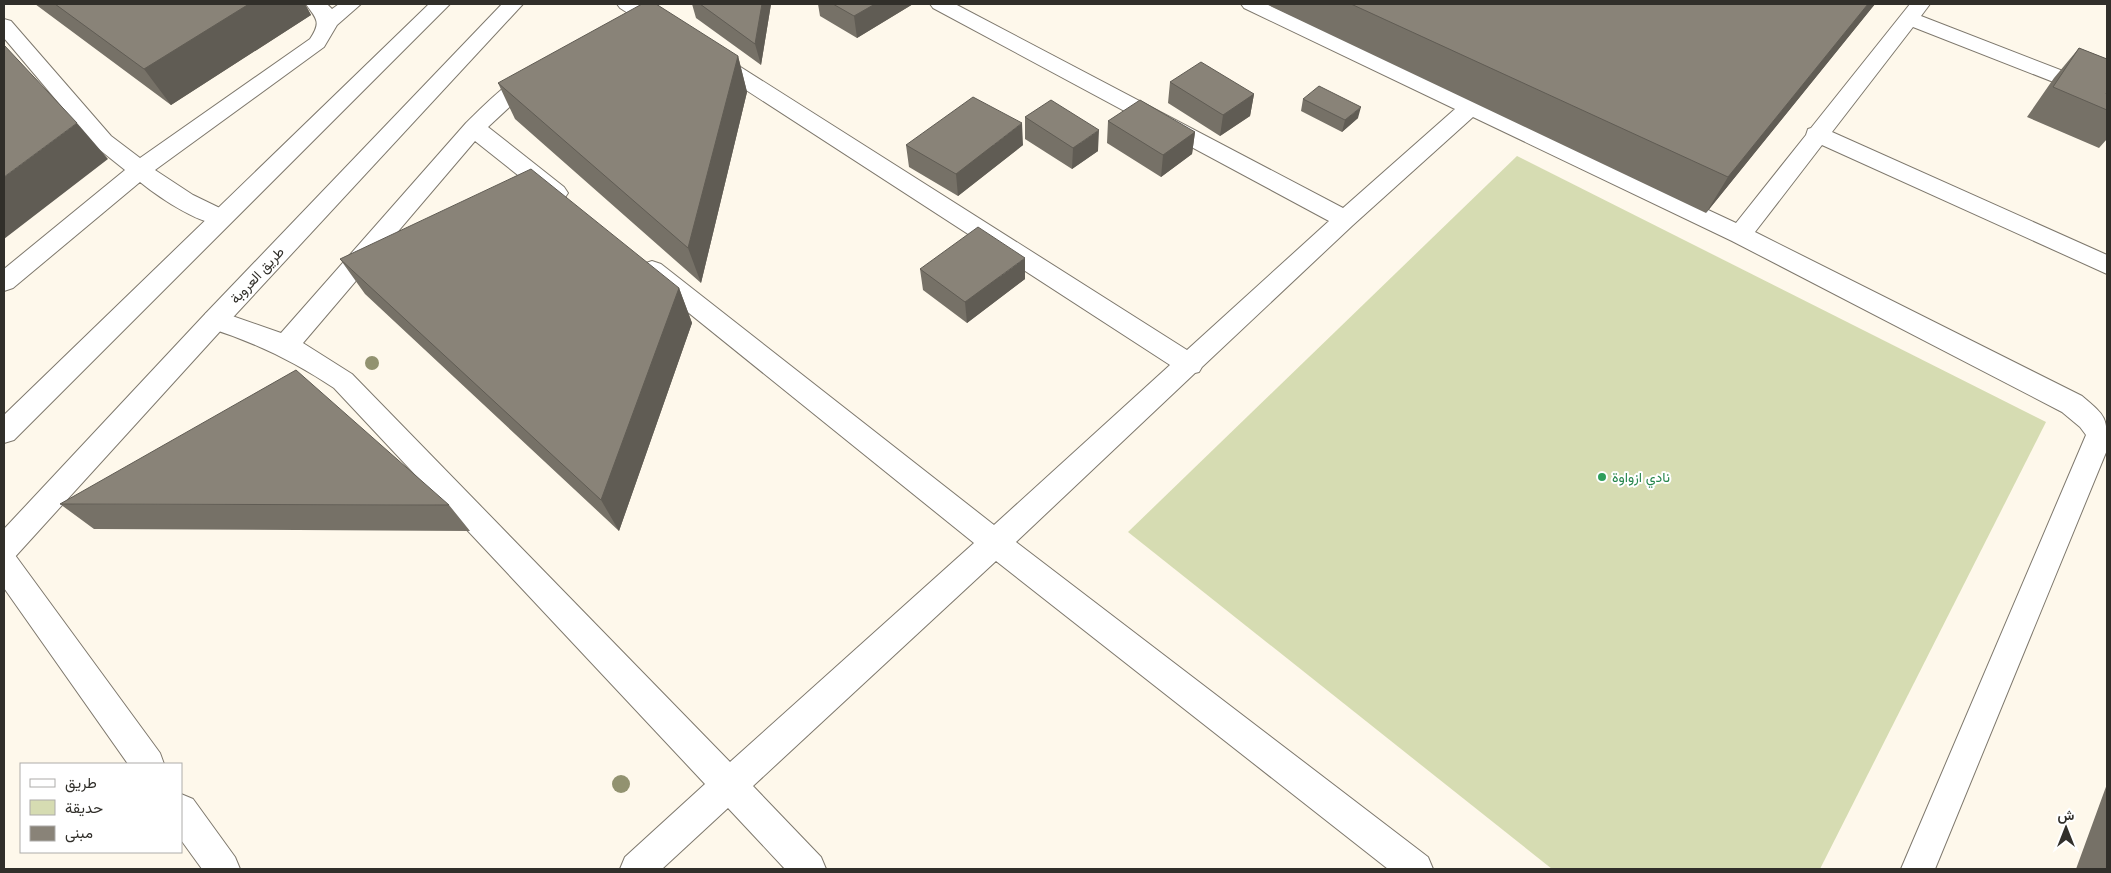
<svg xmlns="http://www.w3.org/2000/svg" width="2111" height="873" viewBox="0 0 2111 873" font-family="'Nunito Sans',Vazirmatn,sans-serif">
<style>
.green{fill:#d6dcb2}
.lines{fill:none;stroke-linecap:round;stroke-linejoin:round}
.minor-casing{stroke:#7e786d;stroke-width:2}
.highway-casing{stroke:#7e786d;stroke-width:2}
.minor{fill:#fff;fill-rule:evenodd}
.highway{fill:#fff;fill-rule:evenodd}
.tree{fill:#929270}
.wall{fill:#767167}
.shaded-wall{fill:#605c54}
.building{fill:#898378;stroke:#605c54}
.leisure-dot{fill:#2e9e5b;stroke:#fff;stroke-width:2}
.labels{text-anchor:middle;stroke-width:4;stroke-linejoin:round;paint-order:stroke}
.street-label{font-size:14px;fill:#312f2a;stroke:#fff}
.leisure-label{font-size:14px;fill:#27864d;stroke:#fff;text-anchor:start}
</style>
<rect width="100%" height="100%" fill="#fef8eb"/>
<path class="green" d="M1517,156L2046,422L1820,869H1552L1128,532Z"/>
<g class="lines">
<g class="minor-casing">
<path id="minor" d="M306,4H327L332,9L339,4H361L337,25L324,47L155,170L193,195L228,212L232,218L228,224C206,230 157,196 140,182L13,288L4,291V269L125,170L95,146L4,38V19L11,21L111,136L140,158L310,39C322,21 316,19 306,4Z
M617,4H640L673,25L676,29L673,33L666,35L659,33L620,8Z
M930,4H955L1343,208L1455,109L1244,8L1241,4H1267L1736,223L1806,135L1808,129L1811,128L1910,4H1930L1921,16L2107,88V103L1913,27L1832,132L2107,255V274L1822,145L1755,232L2082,396C2107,417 2107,417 2107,450L1935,869H1901L2086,435L2080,427L2062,412L1732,241L1473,117L1353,225L1202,367L1199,372L1195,373L1016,542L1428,857L1433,869H1388L996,561L753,786L821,857L826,869H785L728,808L662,869H620L625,857L705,784L334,388C294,361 252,341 206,327L202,320L206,313L215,310L281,333L466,123C483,107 521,65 545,71L548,76L545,81L516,101L488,127L564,187L568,193L564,199L556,201L548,199L475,141L303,343L352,374L730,762L974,543L643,276L640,270L643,264L652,261L661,264L994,525L1170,365L706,64L703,59L706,54L713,53L720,54L1187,350L1329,221L933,8Z
M4,551L15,555L160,753L164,764H128L4,588Z
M181,794L193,799L235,857L240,869H202L181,840Z"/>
</g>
<g class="highway-casing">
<path id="highway" d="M429,4H450L14,440L4,443V415Z
M502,4H523L224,327L14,558L4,562V529L206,313Z"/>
</g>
<use href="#minor" class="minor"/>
<use href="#highway" class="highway"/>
</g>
<g class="tree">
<circle cx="372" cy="363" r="7"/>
<circle cx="621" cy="784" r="9"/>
</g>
<path class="wall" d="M35,4H305L311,15L171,105Z
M692,4H771L761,65L696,18Z
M818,4H913L857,38L820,16Z
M1266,4H1875L1706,213Z
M2079,48L2107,59V139L2099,148L2027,117L2054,78Z
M738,56L747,92L701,283L515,119L498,83Z
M1170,82L1254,94L1250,116L1220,136L1168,103Z
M1303,99L1358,118L1342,132L1301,111Z
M1025,117L1098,151L1072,169L1025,139Z
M1108,121L1195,132L1192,154L1161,177L1107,143Z
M906,145H1023L958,196L909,167Z
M340,259L679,288L692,323L619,531L365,294Z
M920,269L1025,279L967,323L923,290Z
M60,504L449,505L470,531L94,529Z
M2107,784V869H2076Z"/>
<path class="shaded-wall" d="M249,4H305L311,15L171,105L144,69Z
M762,4H771L761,65L755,44Z
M875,4H913L857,38L854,16Z
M1868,4H1875L1706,213L1728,177Z
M738,56L747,92L701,283L688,248Z
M1254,94L1250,116L1220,136L1223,115Z
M1361,107L1358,118L1342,132L1345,120Z
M77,123L108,159L4,239V177Z
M1022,123L1023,145L958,196L956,174Z
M1099,130L1098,151L1072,169L1073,148Z
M1195,132L1192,154L1161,177L1163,155Z
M1025,258V279L967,323L965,302Z
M679,288L692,323L619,531L601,500Z"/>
<path class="building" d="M55,4H249L144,69Z
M642,4H656L738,56L688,248L498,83Z
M700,4H762L755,44Z
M833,4H875L854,16Z
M1351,4H1868L1728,177Z
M4,45L77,123L4,177Z
M2079,48L2107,59V92L2106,94L2107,95V110L2053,87Z
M1201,62L1254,94L1223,115L1170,82Z
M1319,86L1361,107L1345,120L1303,99Z
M973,97L1022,123L956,174L906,145Z
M1051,100L1099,130L1073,148L1025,117Z
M1140,100L1195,132L1163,155L1108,121Z
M531,169L679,288L601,500L340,259Z
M978,227L1025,258L965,302L920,269Z
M296,370L449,505L60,504Z"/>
<circle class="leisure-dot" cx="1602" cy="477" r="5"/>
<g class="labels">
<g class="street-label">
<text transform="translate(257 275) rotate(-47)" y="5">طريق العروبة</text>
</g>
<g class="leisure-label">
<text x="1612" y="482">نادي ازواوة</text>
</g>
</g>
<rect width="2111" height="873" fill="none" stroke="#312f2a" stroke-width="10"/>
<rect x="20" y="763" width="162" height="90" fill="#ffffff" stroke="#adacaa"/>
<rect x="30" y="779" width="25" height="8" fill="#ffffff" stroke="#adacaa"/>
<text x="65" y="788" font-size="15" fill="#312f2a">طريق</text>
<rect x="30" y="800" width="25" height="15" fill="#d6dcb2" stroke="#adacaa"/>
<text x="65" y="813" font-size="15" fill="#312f2a">حديقة</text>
<rect x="30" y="826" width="25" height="15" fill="#898378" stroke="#adacaa"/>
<text x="65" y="838" font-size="15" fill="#312f2a">مبنى</text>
<g transform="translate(2066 828)" stroke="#ffffff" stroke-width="4" paint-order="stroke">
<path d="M0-4L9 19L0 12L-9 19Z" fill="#312f2a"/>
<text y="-8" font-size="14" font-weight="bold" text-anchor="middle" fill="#312f2a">ش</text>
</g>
</svg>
